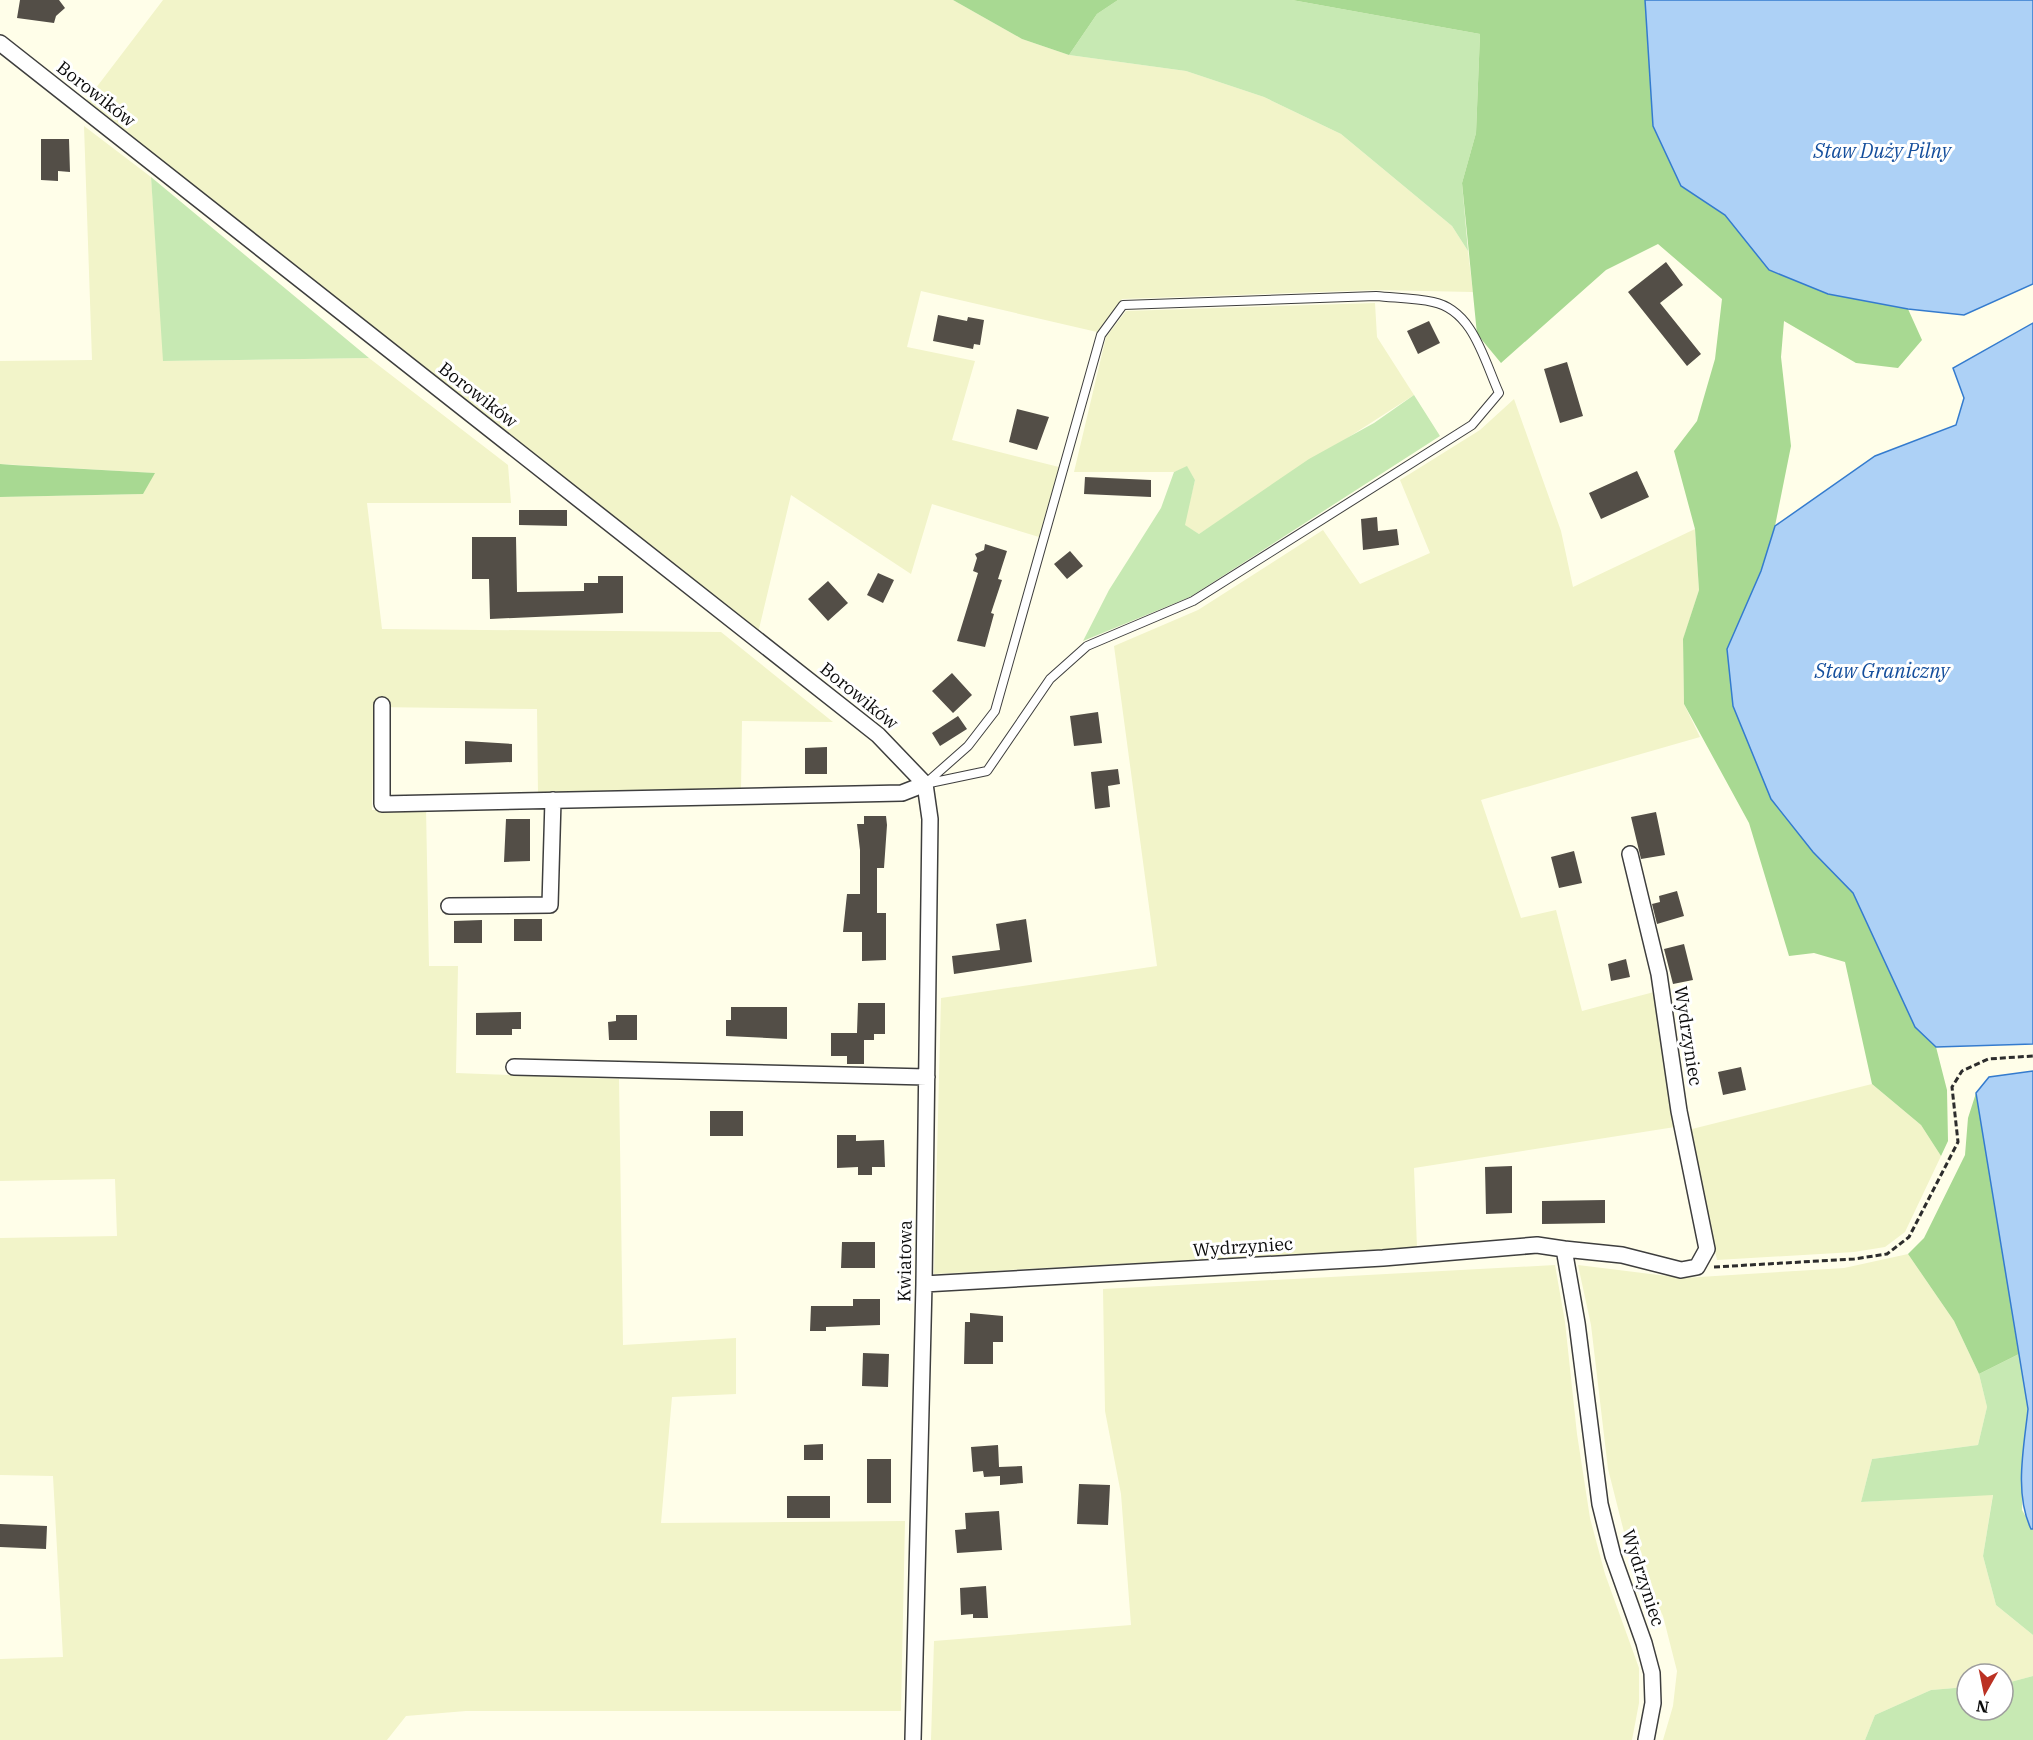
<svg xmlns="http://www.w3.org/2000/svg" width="2033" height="1740" viewBox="0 0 2033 1740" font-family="'IBM Plex Serif',serif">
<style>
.farmland{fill:#f2f4c9}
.green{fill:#c7e9b3}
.forest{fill:#a8d992}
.water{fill:#add1f6;stroke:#347bce;stroke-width:1.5}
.building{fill:#534e47}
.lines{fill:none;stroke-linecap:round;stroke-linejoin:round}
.service-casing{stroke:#3e3e3e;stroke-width:10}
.minor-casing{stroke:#3e3e3e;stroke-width:18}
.path{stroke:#2d2d2d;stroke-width:3;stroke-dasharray:6 3;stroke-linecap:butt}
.service{stroke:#fff;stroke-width:8}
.minor{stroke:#fff;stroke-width:15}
.labels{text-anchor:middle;stroke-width:6;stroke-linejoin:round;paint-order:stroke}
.street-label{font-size:18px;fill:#0b0b0b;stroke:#fff}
.water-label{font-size:20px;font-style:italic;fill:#144e9c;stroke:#fff}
</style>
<rect width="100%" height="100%" fill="#fffee9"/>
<path class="farmland" d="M163,0H953L1022,39L1069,55L1186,71L1264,97L1341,134L1452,226L1468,251L1473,292L1375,290L1122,299L1097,332L921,291L907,347L975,361L952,440L1059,467L1039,537L932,504L911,574L791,495L758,633L86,101Z
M84,126L151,177L164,361L369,358L508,465L511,503H367L382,629L721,632L833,722L742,721L741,791L538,794L537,709L374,707L372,810L426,808L429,966H458L456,1073L619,1079L623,1345L736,1338V1394L672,1397L661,1523L905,1521L901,1711H466L406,1716L387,1740H0V1659L63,1657L53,1476L0,1475V1238L117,1236L115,1179L0,1181V497L142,494L154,473L0,464V361L92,360Z
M1375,303L1377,337L1414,395L1199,534L1184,525L1195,480L1187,467L1174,472H1074L1106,337L1126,311Z
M1514,399L1561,531L1573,587L1695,529L1699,590L1683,640L1684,704L1700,737L1481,800L1521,918L1556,910L1582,1011L1654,992L1675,1127L1414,1168L1417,1248L934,1274L941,998L1157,966L1114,646L1198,610L1323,530L1360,584L1430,553L1400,480L1480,430Z
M1872,1084L1921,1125L1941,1156L1905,1232L1885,1247L1854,1252L1717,1260L1688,1130Z
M1908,1254L1954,1321L1979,1374L1987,1407L1978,1445L1872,1459L1861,1502L1993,1494L1983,1556L1996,1605L2033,1635V1676L2003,1684V1674H1967V1687L1931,1690L1875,1715L1865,1740H1663L1673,1706L1677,1671L1663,1616L1625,1536L1608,1469L1591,1325L1578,1265L1683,1278L1844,1268Z
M1555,1265L1565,1322L1577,1434L1590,1518L1605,1574L1639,1668V1703L1632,1740H931L934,1641L1131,1625L1121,1494L1105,1411L1103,1289Z"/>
<path class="green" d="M1118,0H1292L1480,34L1476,133L1462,183L1468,251L1452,226L1341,134L1264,97L1186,71L1069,55L1097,14Z
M151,177L369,358L163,361Z
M1414,395L1440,436L1190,597L1083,641L1109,590L1161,508L1174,472L1187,466L1195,480L1185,525L1199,534L1309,459L1374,423Z
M2019,1354L2028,1409L2023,1452L2022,1510L2033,1529V1635L1996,1605L1983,1556L1993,1495L1861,1502L1872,1459L1978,1445L1987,1407L1979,1374Z
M2033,1676V1740H1865L1875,1715L1931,1690L1967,1687V1710H2003V1684Z"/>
<path class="forest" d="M953,0H1118L1097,14L1069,55L1022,39Z
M1292,0H1645L1653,126L1681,186L1725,215L1769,270L1828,294L1908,309L1922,340L1898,368L1856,363L1784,321L1781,357L1791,446L1775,526L1761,571L1771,798L1813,852L1853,893L1915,1027L1936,1047L1947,1090L1948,1141L1941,1156L1921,1125L1872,1084L1845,962L1814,953L1789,956L1749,823L1684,704L1683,639L1699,590L1695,529L1674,451L1697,421L1715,359L1722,299L1658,244L1606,270L1501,363L1477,334L1462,183L1476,133L1480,34Z
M0,464L13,465L155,473L143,494L0,497Z
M1976,1093L2019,1354L1979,1374L1954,1321L1908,1254L1924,1238L1965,1155L1968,1118Z"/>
<path class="water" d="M1645,0H2033V284L1964,315L1908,309L1828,294L1769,270L1725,215L1681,186L1653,126Z
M2033,323V1044L1936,1047L1915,1027L1853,893L1813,852L1771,799L1733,706L1727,649L1761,571L1775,526L1875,456L1956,425L1964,398L1953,368Z
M2033,1071V1529H2031C2014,1493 2024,1447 2028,1409L1976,1093L1989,1077Z"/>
<path class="building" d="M20,0H59L65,8L56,16L54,23L17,18Z
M41,139H69L70,172L58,171V181L41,180Z
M1666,262L1683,285L1660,303L1701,354L1687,366L1628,292Z
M938,315L967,321L968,317L984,320L980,345L974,344L973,349L933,341Z
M1429,321L1440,343L1418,354L1407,331Z
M1567,362L1583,416L1560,423L1544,369Z
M1017,409L1049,417L1037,450L1009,442Z
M1637,471L1649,497L1601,519L1589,493Z
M1085,477L1151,480V497L1084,494Z
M519,510H567V526L519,525Z
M1377,517L1378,531L1397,529L1399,545L1363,550L1361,519Z
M472,537H516L517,592L584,591V583H598V576H623V613L490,619L489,579H472Z
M985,544L1007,551L998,579L1002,580L991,613L994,614L985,647L957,641L978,573L973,571L977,558L975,554L984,550Z
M1070,551L1083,566L1067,579L1054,564Z
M878,573L894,580L883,603L867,595Z
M828,581L848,603L828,621L808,599Z
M952,673L972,695L953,713L932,691Z
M1098,712L1102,743L1074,746L1070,716Z
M958,716L967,729L940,746L932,733Z
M465,741L512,744V762L465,764Z
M827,747V774H805V748Z
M1118,769L1120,784L1108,786L1110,807L1095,809L1091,772Z
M1656,812L1665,855L1641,859L1631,817Z
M864,816H886L887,825L884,868H877V913H886V960L862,961V932H843L847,894H860V850L857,824H864Z
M506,819H530V861L504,862Z
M1574,851L1582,883L1559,888L1551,857Z
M1677,891L1684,916L1657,924L1652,904L1660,902L1659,896Z
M514,919H542V941H514Z
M1026,919L1032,962L954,974L952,956L1000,950L996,924Z
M482,920V943H454V921Z
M1684,944L1693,980L1673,984L1664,949Z
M1626,959L1630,977L1611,981L1608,964Z
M858,1003H885V1034H874V1040H864V1064H847V1056H831V1033H857Z
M731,1007H787V1039L726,1036V1020H731Z
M521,1012V1029H512V1035H476V1013Z
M616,1015H637V1040H609L608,1022L616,1021Z
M1741,1067L1746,1090L1723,1095L1718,1072Z
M710,1111H743V1136H710Z
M837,1135H856V1141L884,1140L885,1167H872V1175H858V1167L837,1168Z
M1512,1166V1213L1486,1214L1485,1167Z
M1605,1200V1223L1542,1224V1201Z
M842,1242H875V1268H841Z
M853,1299H880V1325L826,1327V1331H810L811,1306H853Z
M970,1313L1003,1316V1342H993V1364H964L965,1322H970Z
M863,1353L889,1354L888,1387L862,1386Z
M823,1444V1460H804V1445Z
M998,1445L999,1467L1022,1466L1023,1483L1000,1485V1476L984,1477L983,1471L973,1472L971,1447Z
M867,1459H891V1503H867Z
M1079,1484L1110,1485L1108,1525L1077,1524Z
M787,1496H830V1518H787Z
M999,1511L1002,1550L957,1553L955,1530L966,1529L965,1513Z
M0,1524L47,1526L46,1549L0,1547Z
M986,1586L988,1618H973V1614L961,1615L960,1588Z"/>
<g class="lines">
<g class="service-casing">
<path id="service" d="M1376,296C1395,298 1415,298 1433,302C1473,310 1484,360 1499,393L1472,425L1193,601L1087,646L1050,679L987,771L925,784L968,746L995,711L1101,335L1123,305Z"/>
</g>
<g class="minor-casing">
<path id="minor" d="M0,43L878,735L925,784L930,819L924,1284L913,1740
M382,705V804L902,793L925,784
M449,906L550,905L553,800
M514,1067L927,1077
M1564,1249L1622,1255L1681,1270L1697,1267L1707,1249L1679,1111L1659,974L1630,854
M924,1284L1383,1258L1537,1245L1564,1249L1577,1323L1600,1504L1613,1556L1644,1643L1652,1673L1653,1703L1646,1740"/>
</g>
<path class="path" d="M1714,1267L1854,1259L1887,1254L1909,1237L1958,1142L1952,1087L1962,1071L1988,1059L2033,1056"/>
<use href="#service" class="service"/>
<use href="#minor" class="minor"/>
</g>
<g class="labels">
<g class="street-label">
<text transform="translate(96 94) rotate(38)" y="6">Borowików</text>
<text transform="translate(478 395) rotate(38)" y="6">Borowików</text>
<text transform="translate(859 696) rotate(39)" y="6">Borowików</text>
<text transform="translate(1688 1036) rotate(81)" y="6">Wydrzyniec</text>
<text transform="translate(1243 1247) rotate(-4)" y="6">Wydrzyniec</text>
<text transform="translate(905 1261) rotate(-89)" y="6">Kwiatowa</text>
<text transform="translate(1643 1578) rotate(72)" y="6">Wydrzyniec</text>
</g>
<g class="water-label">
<text x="1882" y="158">Staw Duży Pilny</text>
<text x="1882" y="678">Staw Graniczny</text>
</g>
</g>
<g transform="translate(1985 1692) rotate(189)"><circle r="28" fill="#ffffff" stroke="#9d9d9d" stroke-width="1.5"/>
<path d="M0-4.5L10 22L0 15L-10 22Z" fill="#bb3123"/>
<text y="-9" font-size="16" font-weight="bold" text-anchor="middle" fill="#0b0b0b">N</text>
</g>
</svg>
